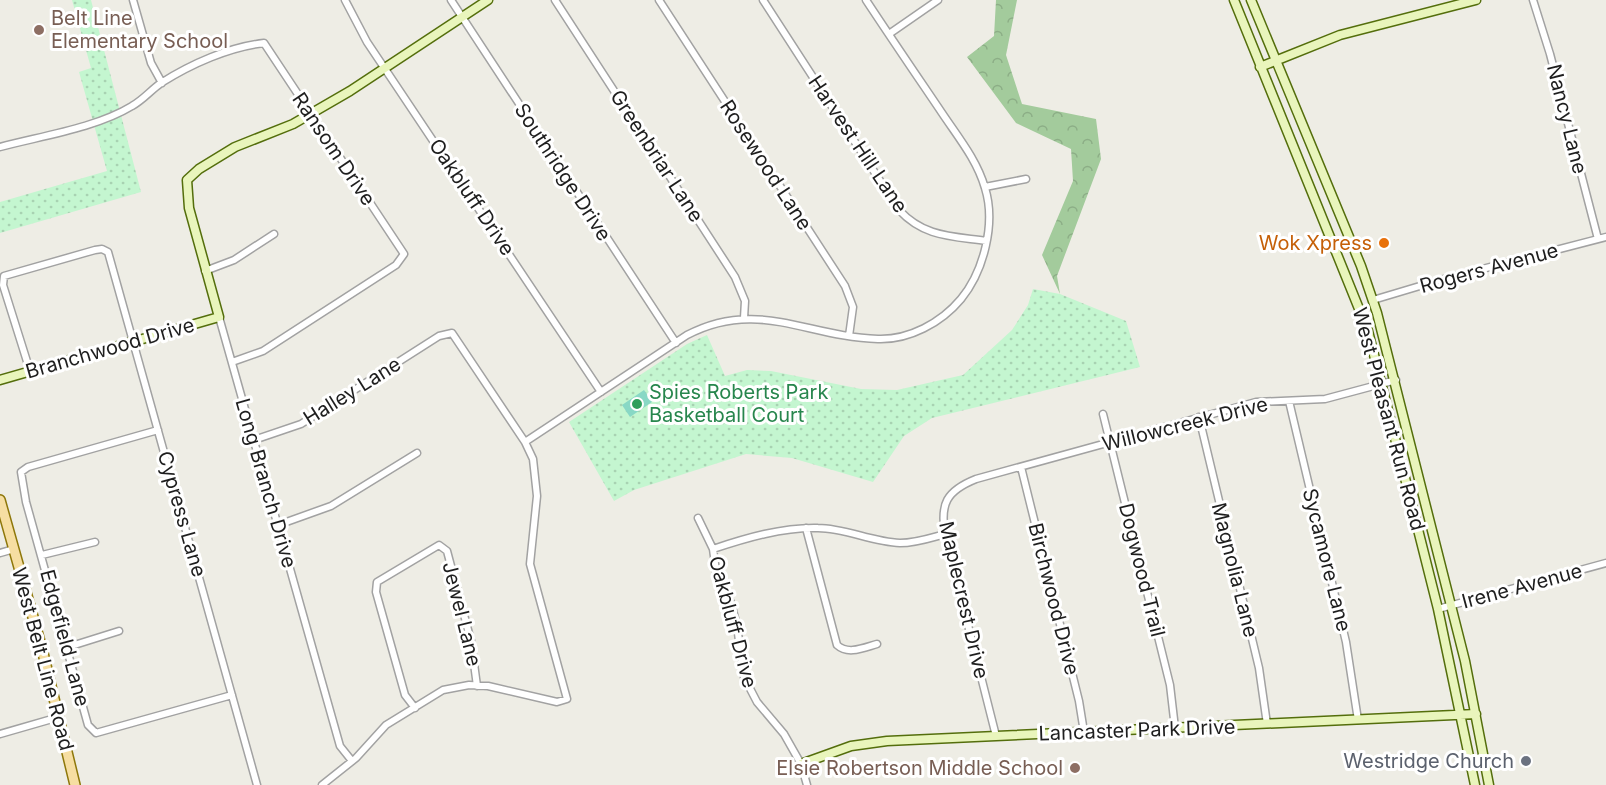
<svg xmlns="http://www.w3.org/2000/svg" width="1606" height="785" viewBox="0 0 1606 785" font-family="Inter,sans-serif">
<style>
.forest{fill:url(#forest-crowns)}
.park{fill:url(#park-dots)}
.pitch{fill:#88d8c5}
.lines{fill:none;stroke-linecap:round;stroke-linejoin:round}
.street-casing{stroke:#a2a2a2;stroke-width:9}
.secondary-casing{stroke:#546e0c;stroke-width:11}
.primary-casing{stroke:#8e770a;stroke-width:12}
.street{stroke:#fff;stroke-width:6}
.secondary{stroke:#e9f5bc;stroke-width:8}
.primary{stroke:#f6dea2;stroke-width:9}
.education-dot{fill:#8d6e63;stroke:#fff;stroke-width:2}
.food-dot{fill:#e8710a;stroke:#fff;stroke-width:2}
.leisure-dot{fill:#2e9e5b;stroke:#fff;stroke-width:2}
.worship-dot{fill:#6b7280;stroke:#fff;stroke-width:2}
.labels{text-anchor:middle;stroke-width:6;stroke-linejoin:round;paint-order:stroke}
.education-label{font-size:20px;fill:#785e54;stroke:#fff;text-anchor:start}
.street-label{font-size:20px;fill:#1e1e1e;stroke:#fff}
.food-label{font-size:20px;fill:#c56008;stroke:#fff;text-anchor:end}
.leisure-label{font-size:20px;fill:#27864d;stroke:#fff;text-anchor:start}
.worship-label{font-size:20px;fill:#5b616d;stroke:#fff;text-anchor:end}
</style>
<defs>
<pattern id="forest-crowns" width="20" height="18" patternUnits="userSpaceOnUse" patternTransform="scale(1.5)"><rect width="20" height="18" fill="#a3cb9c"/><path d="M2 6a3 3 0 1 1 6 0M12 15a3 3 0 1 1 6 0" fill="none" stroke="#8cae86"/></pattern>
<pattern id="park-dots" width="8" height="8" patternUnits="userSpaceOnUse" patternTransform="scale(1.5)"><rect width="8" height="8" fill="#c4f6d0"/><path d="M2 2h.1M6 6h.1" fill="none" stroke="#a8d2b2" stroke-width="1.8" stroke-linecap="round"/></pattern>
</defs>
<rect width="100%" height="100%" fill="#eeede5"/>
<path class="forest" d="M996,0H1017L1006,55L1022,104L1096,119L1101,159L1057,276L1060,294L1042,255L1073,181L1071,149L1016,123L967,57L994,36Z"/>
<path class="park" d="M72,0H91L141,192L0,233V202L107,171L79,72L91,68Z
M1033,289L1060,294L1126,321L1140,367L932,418L904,436L873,482L792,458L746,454L634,490L614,501L569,422L687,344L707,335L725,376L747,370L771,371L861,389L897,390L963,375L1012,330L1028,305Z"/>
<path class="pitch" d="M644,390L652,402L630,417L622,405Z"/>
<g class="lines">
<g class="street-casing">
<path id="street" d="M133,0L151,63L162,83
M345,0L367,42L601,392
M451,0L676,343
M555,0L735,277L745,301L744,318
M659,0L845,286L853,307L849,336
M763,0L899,210C924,237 951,236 986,241
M1533,0L1550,54L1598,239
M889,34L938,0
M0,147C41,136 96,128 132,106C143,100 151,90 161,83C191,64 229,47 264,43L404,254L396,265L263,351L232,362
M985,187L1026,179
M205,271L234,260L274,234
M1373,300L1440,280L1606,237
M219,317L340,746L352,761
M30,371L3,285L4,276L95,250L102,249L108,252L257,785
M1289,401L1346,642L1358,720
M1103,414L1170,685L1175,728
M1199,417L1259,668L1267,724
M158,430L28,467L21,472L26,502L88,725L96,733L232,695
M254,440L301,424L439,336L452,333L525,442L533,459L537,496L530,564L567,699L557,702L488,686L469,685L443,690L386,725L356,758L322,785
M525,442L687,335C757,298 807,337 878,339C909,340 941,323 961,299C984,271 996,223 985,188C977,160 958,137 942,113C917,76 891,38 866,0
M1021,467L1079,701L1084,732
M698,518L713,549L716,571L731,603L737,626L744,677L757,702L784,734L801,764L807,785
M278,525L331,506L417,453
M806,528L837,645C848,655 863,648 877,644
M713,549C746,538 783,527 818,528C845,528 872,542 900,543C916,543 930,538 945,534
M0,553L14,549
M42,555L95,542
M1438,609L1606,563
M68,647L119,631
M415,708L405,695L376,592L377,582L439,545L447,551L471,641L477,686
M0,734L59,717
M996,736L945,534C940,504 946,491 976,479L1256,402L1325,399L1396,380"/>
</g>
<g class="secondary-casing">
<path id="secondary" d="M1234,0L1368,331L1438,609L1475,785
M1251,0L1361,266L1377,313L1465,661L1489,785
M1260,67L1340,35L1476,0
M0,380L219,317L189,208L187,180L199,169L235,147L293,124L350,91L488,0
M801,764L851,746L887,741L1476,714"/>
</g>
<g class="primary-casing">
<path id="primary" d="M0,500L42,649L75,785"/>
</g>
<use href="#street" class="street"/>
<use href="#secondary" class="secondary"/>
<use href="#primary" class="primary"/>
</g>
<g class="education-dot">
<circle cx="39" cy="30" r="6"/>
<circle cx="1075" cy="768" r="6"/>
</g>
<circle class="food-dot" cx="1384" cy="243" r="6"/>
<circle class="leisure-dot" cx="637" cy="404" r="6"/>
<circle class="worship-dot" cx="1526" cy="761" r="6"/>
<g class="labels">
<g class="education-label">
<text x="51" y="25">Belt Line<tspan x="51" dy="23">Elementary School</tspan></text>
<text x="1063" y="775" text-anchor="end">Elsie Robertson Middle School</text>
</g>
<g class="street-label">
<text transform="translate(1567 119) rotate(76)" y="7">Nancy Lane</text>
<text transform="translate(858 144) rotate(56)" y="7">Harvest Hill Lane</text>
<text transform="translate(334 149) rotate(56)" y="7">Ransom Drive</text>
<text transform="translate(657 156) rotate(57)" y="7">Greenbriar Lane</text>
<text transform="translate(766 165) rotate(57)" y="7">Rosewood Lane</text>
<text transform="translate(563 172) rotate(57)" y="7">Southridge Drive</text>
<text transform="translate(472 197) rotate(56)" y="7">Oakbluff Drive</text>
<text transform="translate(1489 268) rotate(-15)" y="7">Rogers Avenue</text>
<text transform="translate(110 348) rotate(-16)" y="7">Branchwood Drive</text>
<text transform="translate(352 391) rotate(-32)" y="7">Halley Lane</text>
<text transform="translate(1389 419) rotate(75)" y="7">West Pleasant Run Road</text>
<text transform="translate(1185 424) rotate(-14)" y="7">Willowcreek Drive</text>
<text transform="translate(266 483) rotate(74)" y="7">Long Branch Drive</text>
<text transform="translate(182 514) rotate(74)" y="7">Cypress Lane</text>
<text transform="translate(1327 560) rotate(76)" y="7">Sycamore Lane</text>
<text transform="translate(1142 570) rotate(76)" y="7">Dogwood Trail</text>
<text transform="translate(1235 570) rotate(76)" y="7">Magnolia Lane</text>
<text transform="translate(1522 586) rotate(-15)" y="7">Irene Avenue</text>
<text transform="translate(1054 599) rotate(76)" y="7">Birchwood Drive</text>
<text transform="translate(964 600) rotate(77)" y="7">Maplecrest Drive</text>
<text transform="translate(462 614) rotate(76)" y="7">Jewel Lane</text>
<text transform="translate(733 622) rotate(75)" y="7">Oakbluff Drive</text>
<text transform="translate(65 638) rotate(75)" y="7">Edgefield Lane</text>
<text transform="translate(43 659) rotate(75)" y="7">West Belt Line Road</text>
<text transform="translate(1137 730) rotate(-2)" y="7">Lancaster Park Drive</text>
</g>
<g class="food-label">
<text x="1372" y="250">Wok Xpress</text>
</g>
<g class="leisure-label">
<text x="649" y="399">Spies Roberts Park<tspan x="649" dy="23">Basketball Court</tspan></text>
</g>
<g class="worship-label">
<text x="1514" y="768">Westridge Church</text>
</g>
</g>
</svg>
